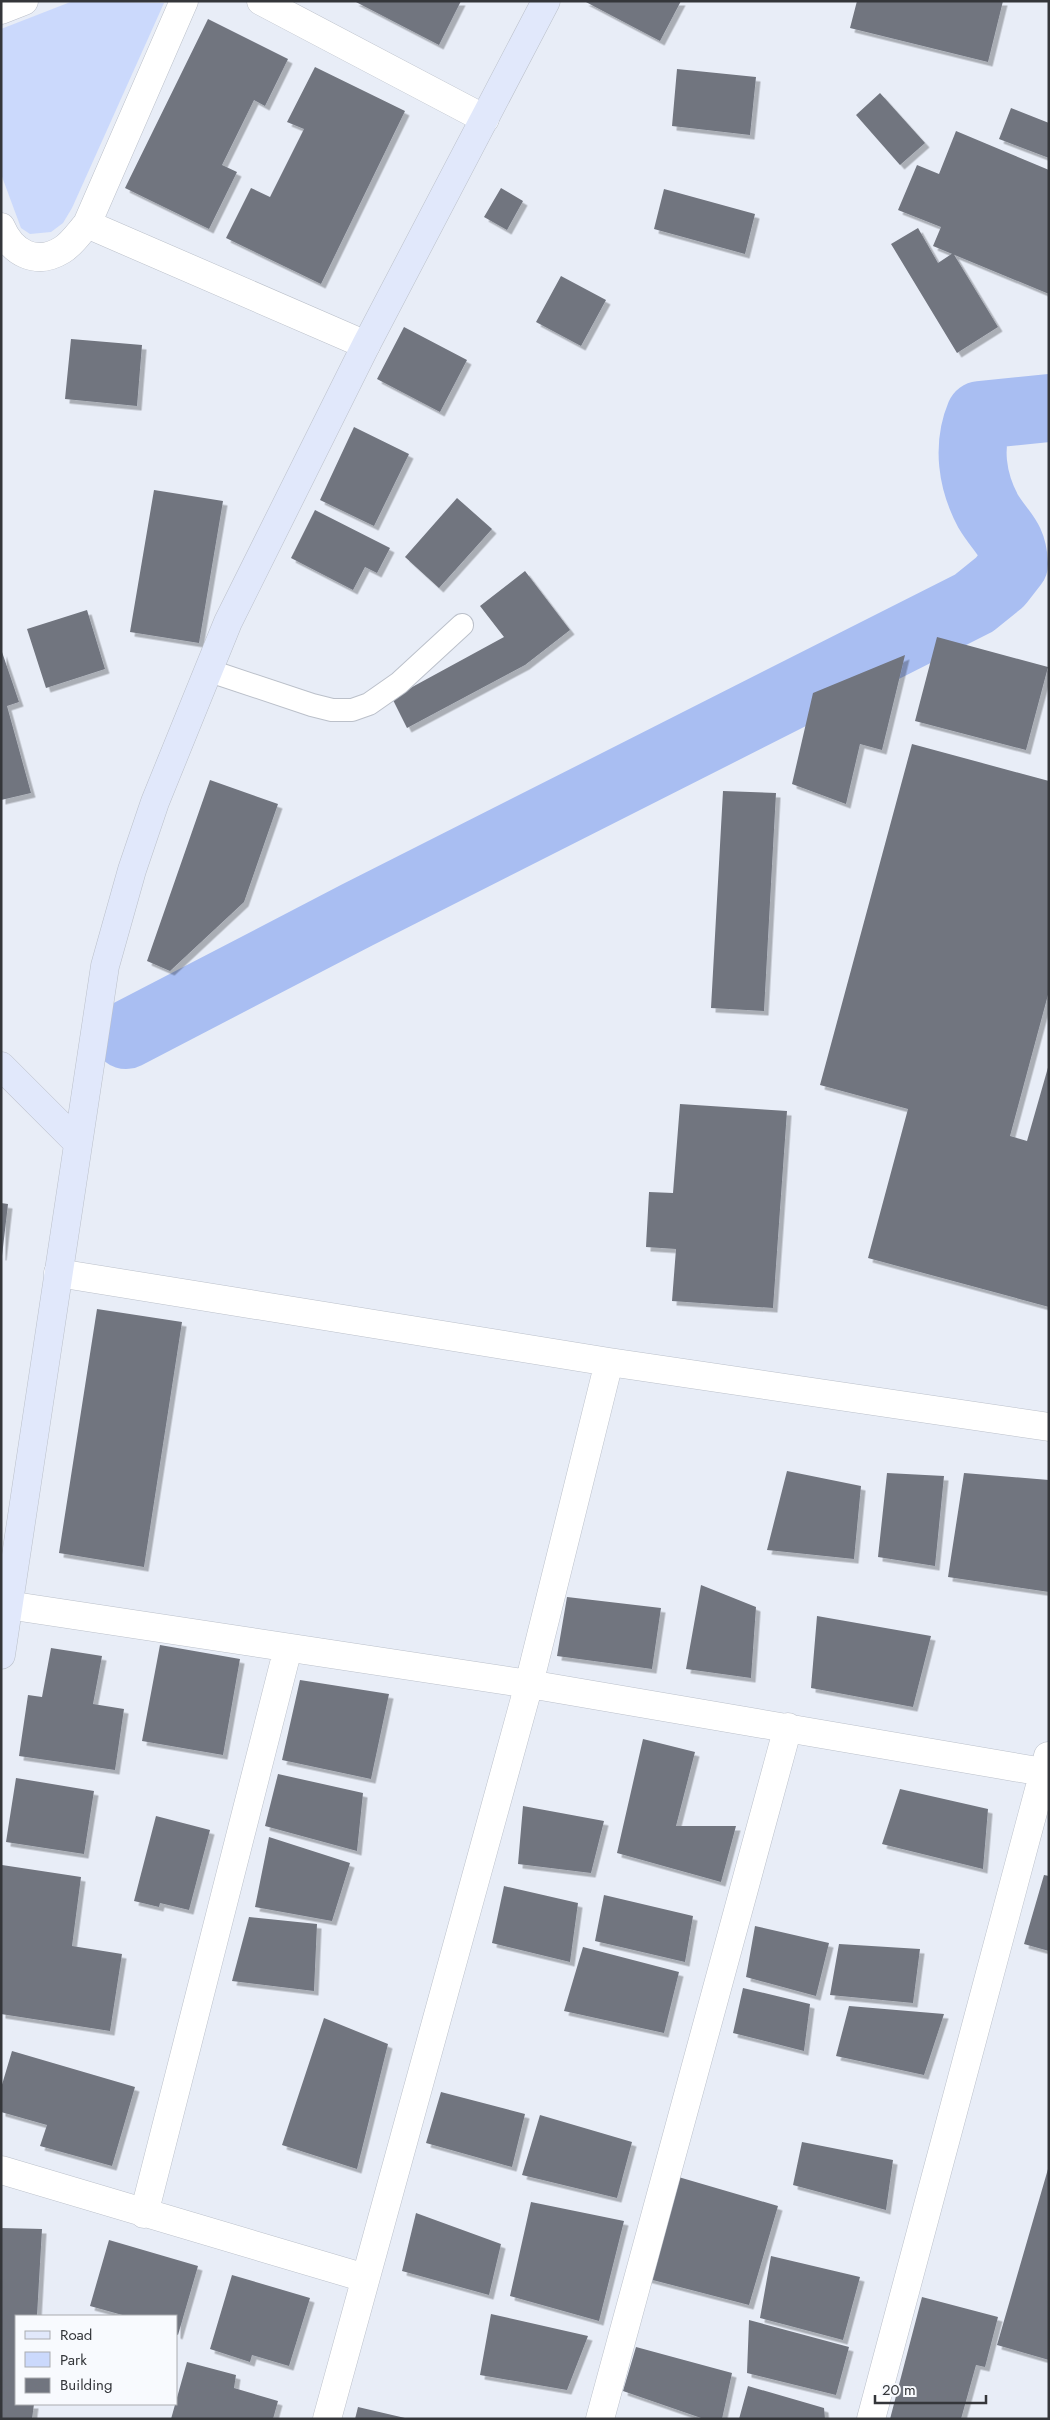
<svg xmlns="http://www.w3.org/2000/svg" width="1050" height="2420" viewBox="0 0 1050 2420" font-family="Jost,sans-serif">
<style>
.green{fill:#cbd9fc}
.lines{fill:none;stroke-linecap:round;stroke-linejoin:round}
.river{stroke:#a9bef2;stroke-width:68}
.building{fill:#71757f;filter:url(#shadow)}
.lane-casing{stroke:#bbc0ca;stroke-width:24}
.street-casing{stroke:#bbc0ca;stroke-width:29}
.secondary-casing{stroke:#bbc0ca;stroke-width:29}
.lane{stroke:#fff;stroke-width:22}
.street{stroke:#fff;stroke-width:28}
.secondary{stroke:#e1e8fb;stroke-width:28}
</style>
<defs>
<filter id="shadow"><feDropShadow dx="4.5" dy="4.5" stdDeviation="0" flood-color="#0004"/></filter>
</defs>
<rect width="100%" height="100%" fill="#e8edf7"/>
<path class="green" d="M73,1L164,3L72,208L63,223L51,232L30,234L21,228L1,174V29Z"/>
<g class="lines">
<path class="river" d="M126,1035L357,915L974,603L1000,582L1014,564C1013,537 1001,533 988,511C972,481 967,446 980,415L1049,408"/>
</g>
<path class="building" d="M354,1H461L439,45Z
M584,1H681L660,41Z
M857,1H1003L988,62L850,28Z
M208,19L288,59L265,106L254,100L222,165L237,172L209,229L125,188Z
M315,67L405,111L321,284L226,238L251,188L270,197L304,129L287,122Z
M677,69L756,77L750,135L672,126Z
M880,93L925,143L900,165L856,115Z
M1011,108L1049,123V158L999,139Z
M956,131L1049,170V294L933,246L941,227L898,210L917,165L939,174Z
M501,188L523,201L507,230L484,217Z
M664,189L755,214L745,254L654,229Z
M918,228L938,263L953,253L998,327L957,353L891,244Z
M561,276L606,300L581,346L536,322Z
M404,327L467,360L440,412L377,379Z
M71,339L142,345L137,406L65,399Z
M354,427L409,454L374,526L320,500Z
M154,490L223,501L199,643L130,632Z
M457,498L492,529L439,588L405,557Z
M315,510L390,548L377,573L365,567L353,590L291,558Z
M525,571L570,630L525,665L407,728L392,698L504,637L480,606Z
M87,610L105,669L46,688L27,629Z
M937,637L1048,667L1026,750L915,721Z
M2,652L19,702L7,706L31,793L1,800Z
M905,655L882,750L860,744L846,804L792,784L813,693Z
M912,744L1049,781V991L1010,1136L1027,1141L1049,1064V1307L868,1258L908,1109L820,1085Z
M210,780L278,804L244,902L170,971L147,961Z
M723,791L776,793L764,1011L711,1008Z
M680,1104L787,1111L773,1308L672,1301L676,1249L646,1247L649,1192L673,1193Z
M1,1203L8,1204L2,1256H1Z
M97,1309L182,1322L144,1567L59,1553Z
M787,1471L861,1486L854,1559L767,1550Z
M887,1473L944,1476L935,1566L878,1557Z
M964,1473L1049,1480V1592L948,1577Z
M701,1585L756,1607L751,1678L686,1669Z
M567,1597L661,1608L652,1669L557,1656Z
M817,1616L931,1636L913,1707L811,1688Z
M160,1645L240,1659L223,1755L142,1741Z
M51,1648L102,1656L93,1704L124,1709L115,1770L19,1756L28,1695L42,1697Z
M300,1680L389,1694L371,1779L282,1760Z
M643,1739L695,1752L676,1826H736L721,1882L617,1853Z
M278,1774L363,1793L357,1851L265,1826Z
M16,1778L94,1791L84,1854L6,1842Z
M900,1789L988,1809L983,1869L882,1844Z
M523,1806L604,1821L591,1873L518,1864Z
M156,1816L210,1830L189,1910L160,1903L159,1907L134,1901Z
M269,1837L350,1863L332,1921L255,1907Z
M2,1865L81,1877L72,1946L122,1954L110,2031L1,2014Z
M1044,1875L1049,1876V1951L1024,1944Z
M504,1886L578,1903L570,1962L492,1943Z
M604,1895L693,1916L685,1962L595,1941Z
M249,1917L317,1924L314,1991L232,1981Z
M755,1926L829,1943L816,1996L746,1977Z
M839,1944L920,1949L913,2003L830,1995Z
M583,1947L679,1972L664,2033L564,2011Z
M743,1988L810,2004L804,2051L733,2033Z
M849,2006L944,2014L924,2075L836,2056Z
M324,2018L388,2044L357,2169L282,2145Z
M12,2051L135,2087L112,2166L40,2146L47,2125L1,2112V2088Z
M441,2092L525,2114L512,2167L426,2143Z
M540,2115L632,2142L617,2198L522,2175Z
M802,2142L893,2160L886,2210L793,2185Z
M1048,2169H1049V2360L997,2345Z
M675,2176L778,2206L749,2305L645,2278Z
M531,2202L624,2221L599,2321L510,2296Z
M416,2213L501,2244L489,2295L402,2271Z
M1,2228L42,2229L37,2316H16V2404H34L32,2419H1Z
M109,2240L198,2266L178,2335L176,2334V2316H126L90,2306Z
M771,2256L860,2277L843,2340L760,2318Z
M232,2275L310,2298L289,2366L252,2355L250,2362L210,2349Z
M922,2297L998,2317L985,2367L976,2365L961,2419H890Z
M491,2314L588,2336L567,2390L480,2375Z
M749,2320L849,2347L836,2395L747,2373Z
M636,2347L732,2373L722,2419H704L623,2391Z
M187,2362L236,2375L234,2388L278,2401L273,2419H171Z
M748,2386L824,2408L825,2419H739Z
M358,2407L405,2418V2419H355Z"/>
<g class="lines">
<g class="lane-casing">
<path id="lane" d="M207,670L312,705L332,710H352L369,704L399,683L462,625"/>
</g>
<g class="street-casing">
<path id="street" d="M261,1L485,119
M1,10L24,1
M87,224L366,345
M1,227C12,253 36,266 62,250C72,244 79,233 87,224L184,1
M58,1273L609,1362L1049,1427
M1,1604L529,1684L1049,1773
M1,2170L365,2278
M144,2214L288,1648
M327,2419L529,1684L609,1362
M600,2419L788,1727
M871,2419L1048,1756"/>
</g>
<g class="secondary-casing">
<path id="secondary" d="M1,1066L78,1143
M1,1655L105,966L132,870L155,802L228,622L366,345L546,1"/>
</g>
<use href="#lane" class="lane"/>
<use href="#street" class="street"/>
<use href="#secondary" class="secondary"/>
</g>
<rect width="1050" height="2420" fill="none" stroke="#34363a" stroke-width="5"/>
<rect x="15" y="2315" width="162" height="90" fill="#f8fafe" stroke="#aaacb0"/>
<rect x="25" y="2331" width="25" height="8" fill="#e1e8fb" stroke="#aaacb0"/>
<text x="60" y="2340" font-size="15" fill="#34363a">Road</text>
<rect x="25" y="2352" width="25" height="15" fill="#cbd9fc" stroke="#aaacb0"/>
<text x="60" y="2365" font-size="15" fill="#34363a">Park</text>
<rect x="25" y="2378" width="25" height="15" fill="#71757f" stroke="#aaacb0"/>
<text x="60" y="2390" font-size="15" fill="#34363a">Building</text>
<path d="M875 2395v8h111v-8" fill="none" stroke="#34363a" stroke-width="2.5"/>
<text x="882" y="2395" font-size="15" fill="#34363a" stroke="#f8fafe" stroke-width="4" paint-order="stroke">20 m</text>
</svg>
